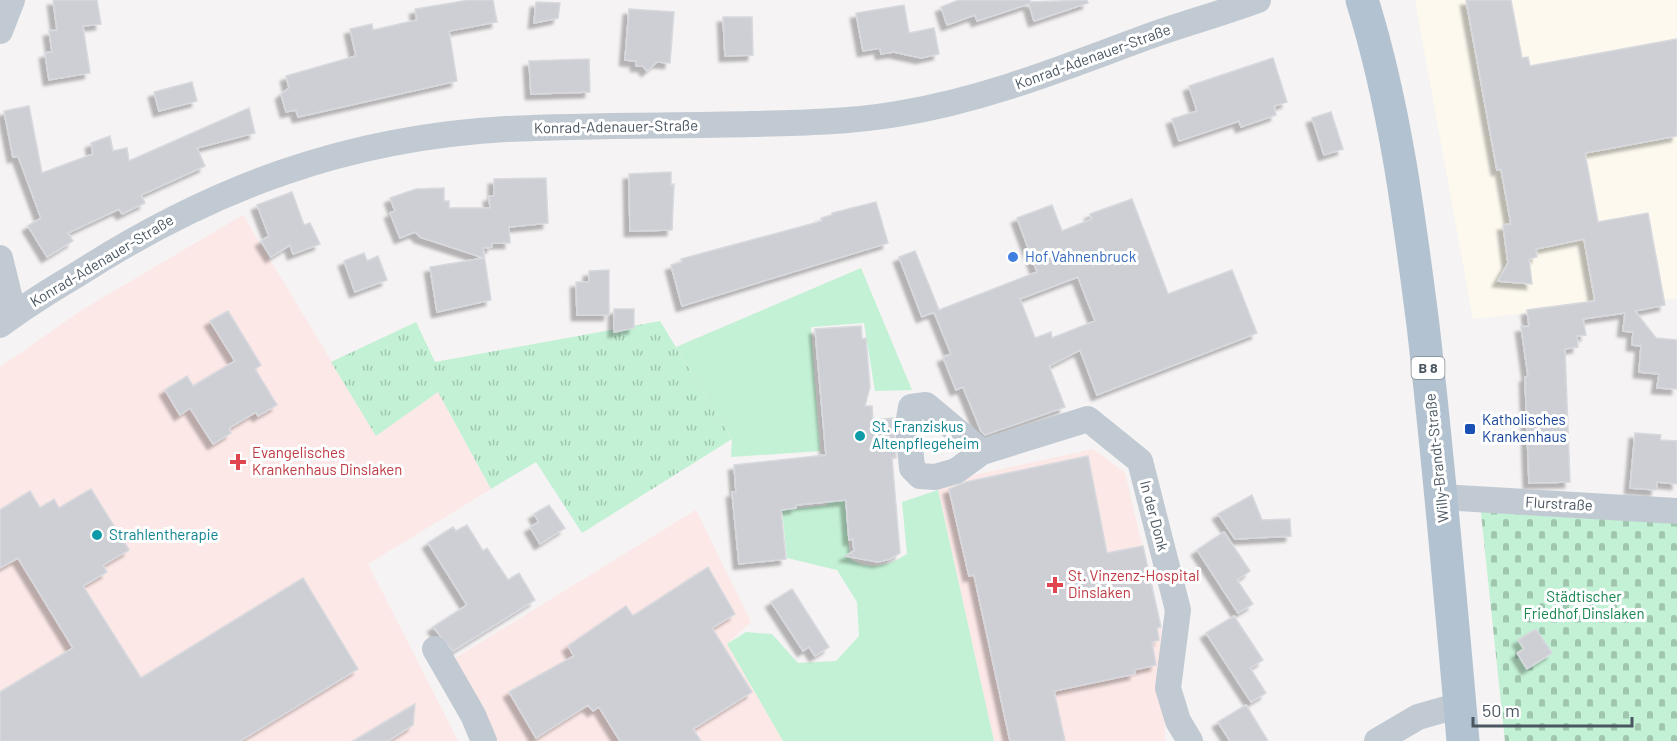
<svg xmlns="http://www.w3.org/2000/svg" width="1677" height="741" viewBox="0 0 1677 741" font-family="Barlow,sans-serif">
<style>
.commercial{fill:#fdf9ef}
.medical{fill:#fce8e6}
.grass{fill:url(#grass-tufts)}
.cemetery{fill:url(#cemetery-stones)}
.garden{fill:#c3f1d5}
.building{fill:#cdcfd5;stroke:#d7d9de;stroke-width:1.5;fill-rule:evenodd;filter:url(#shadow)}
.lines{fill:none;stroke-linecap:round;stroke-linejoin:round}
.minor{stroke:#c1cad2;stroke-width:26}
.primary{stroke:#b3c2d1;stroke-width:33}
.shop-dot{fill:#3f7fe0;stroke:#fff;stroke-width:2}
.transit-dot{fill:#1a4fb4;stroke:#fff;stroke-width:2}
.culture-dot{fill:#0f9aa8;stroke:#fff;stroke-width:2}
.health-dot{fill:#e0444e;stroke:#fff;stroke-width:2}
.labels{text-anchor:middle;stroke-width:6;stroke-linejoin:round;paint-order:stroke}
.shield{fill:#fff;stroke:#808990;stroke-width:1.5}
.shield-label{font-size:14px;font-weight:bold;fill:#4a5661}
.street-label{font-size:15px;fill:#4a5661;stroke:#fff}
.shop-label{font-size:15px;fill:#366cbe;stroke:#fff;text-anchor:start}
.transit-label{font-size:15px;fill:#164399;stroke:#fff;text-anchor:start}
.culture-label{font-size:15px;fill:#0d838f;stroke:#fff;text-anchor:start}
.health-label{font-size:15px;fill:#be3a42;stroke:#fff;text-anchor:start}
.park-label{font-size:15px;fill:#17864f;stroke:#fff}
</style>
<defs>
<pattern id="grass-tufts" width="24" height="20" patternUnits="userSpaceOnUse" patternTransform="scale(1.5)"><rect width="24" height="20" fill="#c3f1d5"/><path d="M3 7l-1-3M5 7V3M7 7l1-3M15 17l-1-3M17 17v-4M19 17l1-3" fill="none" stroke="#a0c6b0"/></pattern>
<pattern id="cemetery-stones" width="16" height="16" patternUnits="userSpaceOnUse" patternTransform="scale(1.5)"><rect width="16" height="16" fill="#c3f1d5"/><path d="M2 7V4a2 2 0 0 1 4 0v3zM10 15v-3a2 2 0 0 1 4 0v3z" fill="#a0c6b0"/></pattern>
<filter id="shadow"><feDropShadow dx="-5.5" dy="5.5" stdDeviation="1.5" flood-color="#0004"/></filter>
</defs>
<rect width="100%" height="100%" fill="#f5f3f3"/>
<path class="commercial" d="M1415,0H1677V299L1628,302L1473,319Z"/>
<path class="medical" d="M243,215L376,435L438,392L491,489L368,564L458,741H0V367L82,310Z
M1093,449L1125,473L1161,625L1165,741H994L938,490L943,482Z
M696,510L751,622L727,644L783,741H498L450,661Z"/>
<path class="grass" d="M660,321L732,439L582,533L536,462L491,489L438,392L376,436L331,362L416,322L435,362Z"/>
<path class="cemetery" d="M1480,504L1677,518V741H1505Z"/>
<path class="garden" d="M861,268L912,390L875,391L864,323L811,327L820,451L731,457L732,439L676,347Z
M938,490L994,741H783L727,644L746,632L772,634L798,663L836,661L859,636L857,602L837,570L787,558L782,510L827,505V497L844,495L850,559C870,571 888,566 907,554L902,502Z"/>
<path class="building" d="M53,0H97L101,24L83,26L90,73L49,80L45,53L52,52L49,31L57,30Z
M469,0H493L497,22L449,31L457,81L298,117L296,110L286,112L281,94L289,88L286,76L356,56L350,29L372,24L373,30L417,20L415,9Z
M959,0H1030V2L1087,0L1088,3L1034,21L1029,4L977,21L975,15L947,25L941,7Z
M1466,0H1511L1522,58L1528,57L1530,66L1677,39V136L1585,153L1598,222L1648,213L1665,305L1635,311L1656,338L1677,340V389L1657,388L1659,374L1639,372L1641,346L1632,345L1633,332L1623,331L1625,313L1583,319L1586,335L1577,336L1578,347L1565,349L1570,482L1529,483L1525,377L1528,376L1521,327L1529,326L1527,310L1595,301L1584,239L1536,249L1537,257L1529,259L1532,284L1498,281L1508,263L1503,225L1511,224L1501,169L1497,170Z
M536,2L560,3L558,18L534,23Z
M904,5L909,33L934,28L939,54L921,58L894,52L881,54L880,48L863,51L856,13Z
M629,9L674,12L670,63L657,62L647,71L643,66H636V61L625,60Z
M723,17H752L753,55L725,56Z
M1273,58L1287,102L1274,106L1276,115L1241,127L1239,121L1179,141L1172,119L1197,111L1189,86Z
M589,59L590,92L531,94L529,61Z
M192,82L197,101L159,111L154,92Z
M29,106L42,173L93,154L91,143L110,136L113,151L127,148L129,161L249,108L255,133L197,148L205,166L141,195L145,203L122,214L119,209L68,233L73,241L47,257L28,226L41,218L18,156L13,157L4,111Z
M1331,112L1343,149L1324,155L1312,118Z
M671,172V185L674,184L672,230L630,231L629,174Z
M546,178L548,223L509,227L510,243H492V247L483,248L491,300L437,312L430,267L484,258L420,237L415,232L400,238L390,213L395,211L390,198L416,189L444,188V201H449V208H490L489,196H494V179Z
M292,192L304,225L310,223L320,244L293,254L290,245L271,257L261,241L269,236L257,205Z
M1132,199L1168,294L1232,270L1257,333L1097,395L1080,350L1049,366L1065,407L985,435L981,431L963,387L956,390L943,357L951,354L934,312L922,317L899,257L915,251L939,310L1037,272L1017,218L1052,205L1062,231L1092,219L1090,214ZM1078,277L1095,321L1052,338L1051,332L1035,338L1020,299Z
M876,202L888,243L682,306L671,265L682,262L681,259L822,221L821,218L832,215V213Z
M364,253L367,261L378,256L387,280L355,292L344,261Z
M609,270V315H577L576,282H589V271Z
M614,309H634V328L614,332Z
M228,311L261,365L255,369L277,405L258,416L256,412L229,428L231,433L213,444L190,408L180,415L165,390L187,376L193,386L235,361L210,321Z
M861,326L862,339L866,338L870,387L865,406H872L873,420L894,418L896,458H892L900,553L890,559L878,562L845,556L854,551L853,539L849,540L846,500L796,505V508L781,510L786,559L739,564L732,492H736L734,465L826,455L815,329Z
M1635,433L1661,435L1660,440L1677,441V484L1657,482L1656,490L1630,488Z
M1088,456L1107,553L1143,546L1161,627L1157,628L1159,640L1152,642L1156,665L1134,670L1135,674L1054,691L1065,741H1010L974,575L969,576L949,489L966,482Z
M91,489L129,550L103,565L107,572L83,586L141,678L303,578L358,669L240,741H0V692L73,648L18,558L0,568V510L30,491L40,508L54,499L59,508Z
M1252,495L1262,520L1290,519L1291,536L1235,539L1218,514Z
M549,505L565,528L540,544L530,527L539,522L534,514Z
M467,525L483,551L487,548L508,580L519,573L535,600L453,651L433,627L467,605L428,543L453,527L456,531Z
M1224,532L1250,571L1237,580L1253,604L1238,613L1197,550Z
M708,567L735,614L712,628L752,692L693,729L701,741H620L599,707L593,711L588,705L536,738L509,692L574,656L568,646L626,606L633,616Z
M792,589L829,647L815,656L809,647L803,651L771,602Z
M1234,616L1263,660L1250,668L1266,693L1251,702L1206,633Z
M1536,629L1552,653L1527,669L1517,653L1524,649L1518,640Z
M415,704L413,725L388,741H353Z
M1246,705L1268,741H1230L1218,722Z"/>
<g class="lines">
<path class="minor" d="M0,31L12,0
M0,258L14,315
M0,325C25,306 51,290 78,274C212,188 346,138 506,129C588,125 670,126 752,124C800,123 850,122 897,114C984,100 1063,68 1144,38C1182,24 1220,14 1258,0
M982,452L926,405L911,407L908,425L912,468L920,476L935,477L956,471L982,452L1088,419L1140,461L1178,610L1168,688L1178,721L1190,741
M1441,497L1677,511
M435,649L473,715L484,741
M1377,741L1418,717L1460,705"/>
<path class="primary" d="M1362,0C1395,105 1409,216 1423,325C1439,464 1451,602 1463,741"/>
</g>
<circle class="shop-dot" cx="1013" cy="257" r="6"/>
<rect class="transit-dot" x="1464" y="423" width="12" height="12" rx="3"/>
<g class="culture-dot">
<circle cx="860" cy="436" r="6"/>
<circle cx="97" cy="535" r="6"/>
</g>
<g class="health-dot">
<path d="M235 453h6v6h6v6h-6v6h-6v-6h-6v-6h6z"/>
<path d="M1052 576h6v6h6v6h-6v6h-6v-6h-6v-6h6z"/>
</g>
<g class="labels">
<rect class="shield" x="1411.5" y="357" width="33" height="22" rx="4.5"/>
<g class="shield-label">
<text x="1428" y="373">B 8</text>
</g>
<g class="street-label">
<text transform="translate(1093 57) rotate(-20)" y="5">Konrad-Adenauer-Straße</text>
<text transform="translate(616 127) rotate(-1)" y="5">Konrad-Adenauer-Straße</text>
<text transform="translate(102 261) rotate(-31)" y="5">Konrad-Adenauer-Straße</text>
<text transform="translate(1437 458) rotate(-96)" y="5">Willy-Brandt-Straße</text>
<text transform="translate(1559 504) rotate(3)" y="5">Flurstraße</text>
<text transform="translate(1154 516) rotate(75)" y="5">In der Donk</text>
</g>
<g class="shop-label">
<text x="1025" y="262">Hof Vahnenbruck</text>
</g>
<g class="transit-label">
<text x="1482" y="425">Katholisches<tspan x="1482" dy="17">Krankenhaus</tspan></text>
</g>
<g class="culture-label">
<text x="872" y="432">St. Franziskus<tspan x="872" dy="17">Altenpflegeheim</tspan></text>
<text x="109" y="540">Strahlentherapie</text>
</g>
<g class="health-label">
<text x="252" y="458">Evangelisches<tspan x="252" dy="17">Krankenhaus Dinslaken</tspan></text>
<text x="1068" y="581">St. Vinzenz-Hospital<tspan x="1068" dy="17">Dinslaken</tspan></text>
</g>
<g class="park-label">
<text x="1584" y="602">Städtischer<tspan x="1584" dy="17">Friedhof Dinslaken</tspan></text>
</g>
</g>
<path d="M1473 717v9h159v-9" fill="none" stroke="#4a5661" stroke-width="3"/>
<text x="1482" y="717" font-size="18" fill="#4a5661" stroke="#ffffff" stroke-width="4.5" paint-order="stroke">50 m</text>
</svg>
